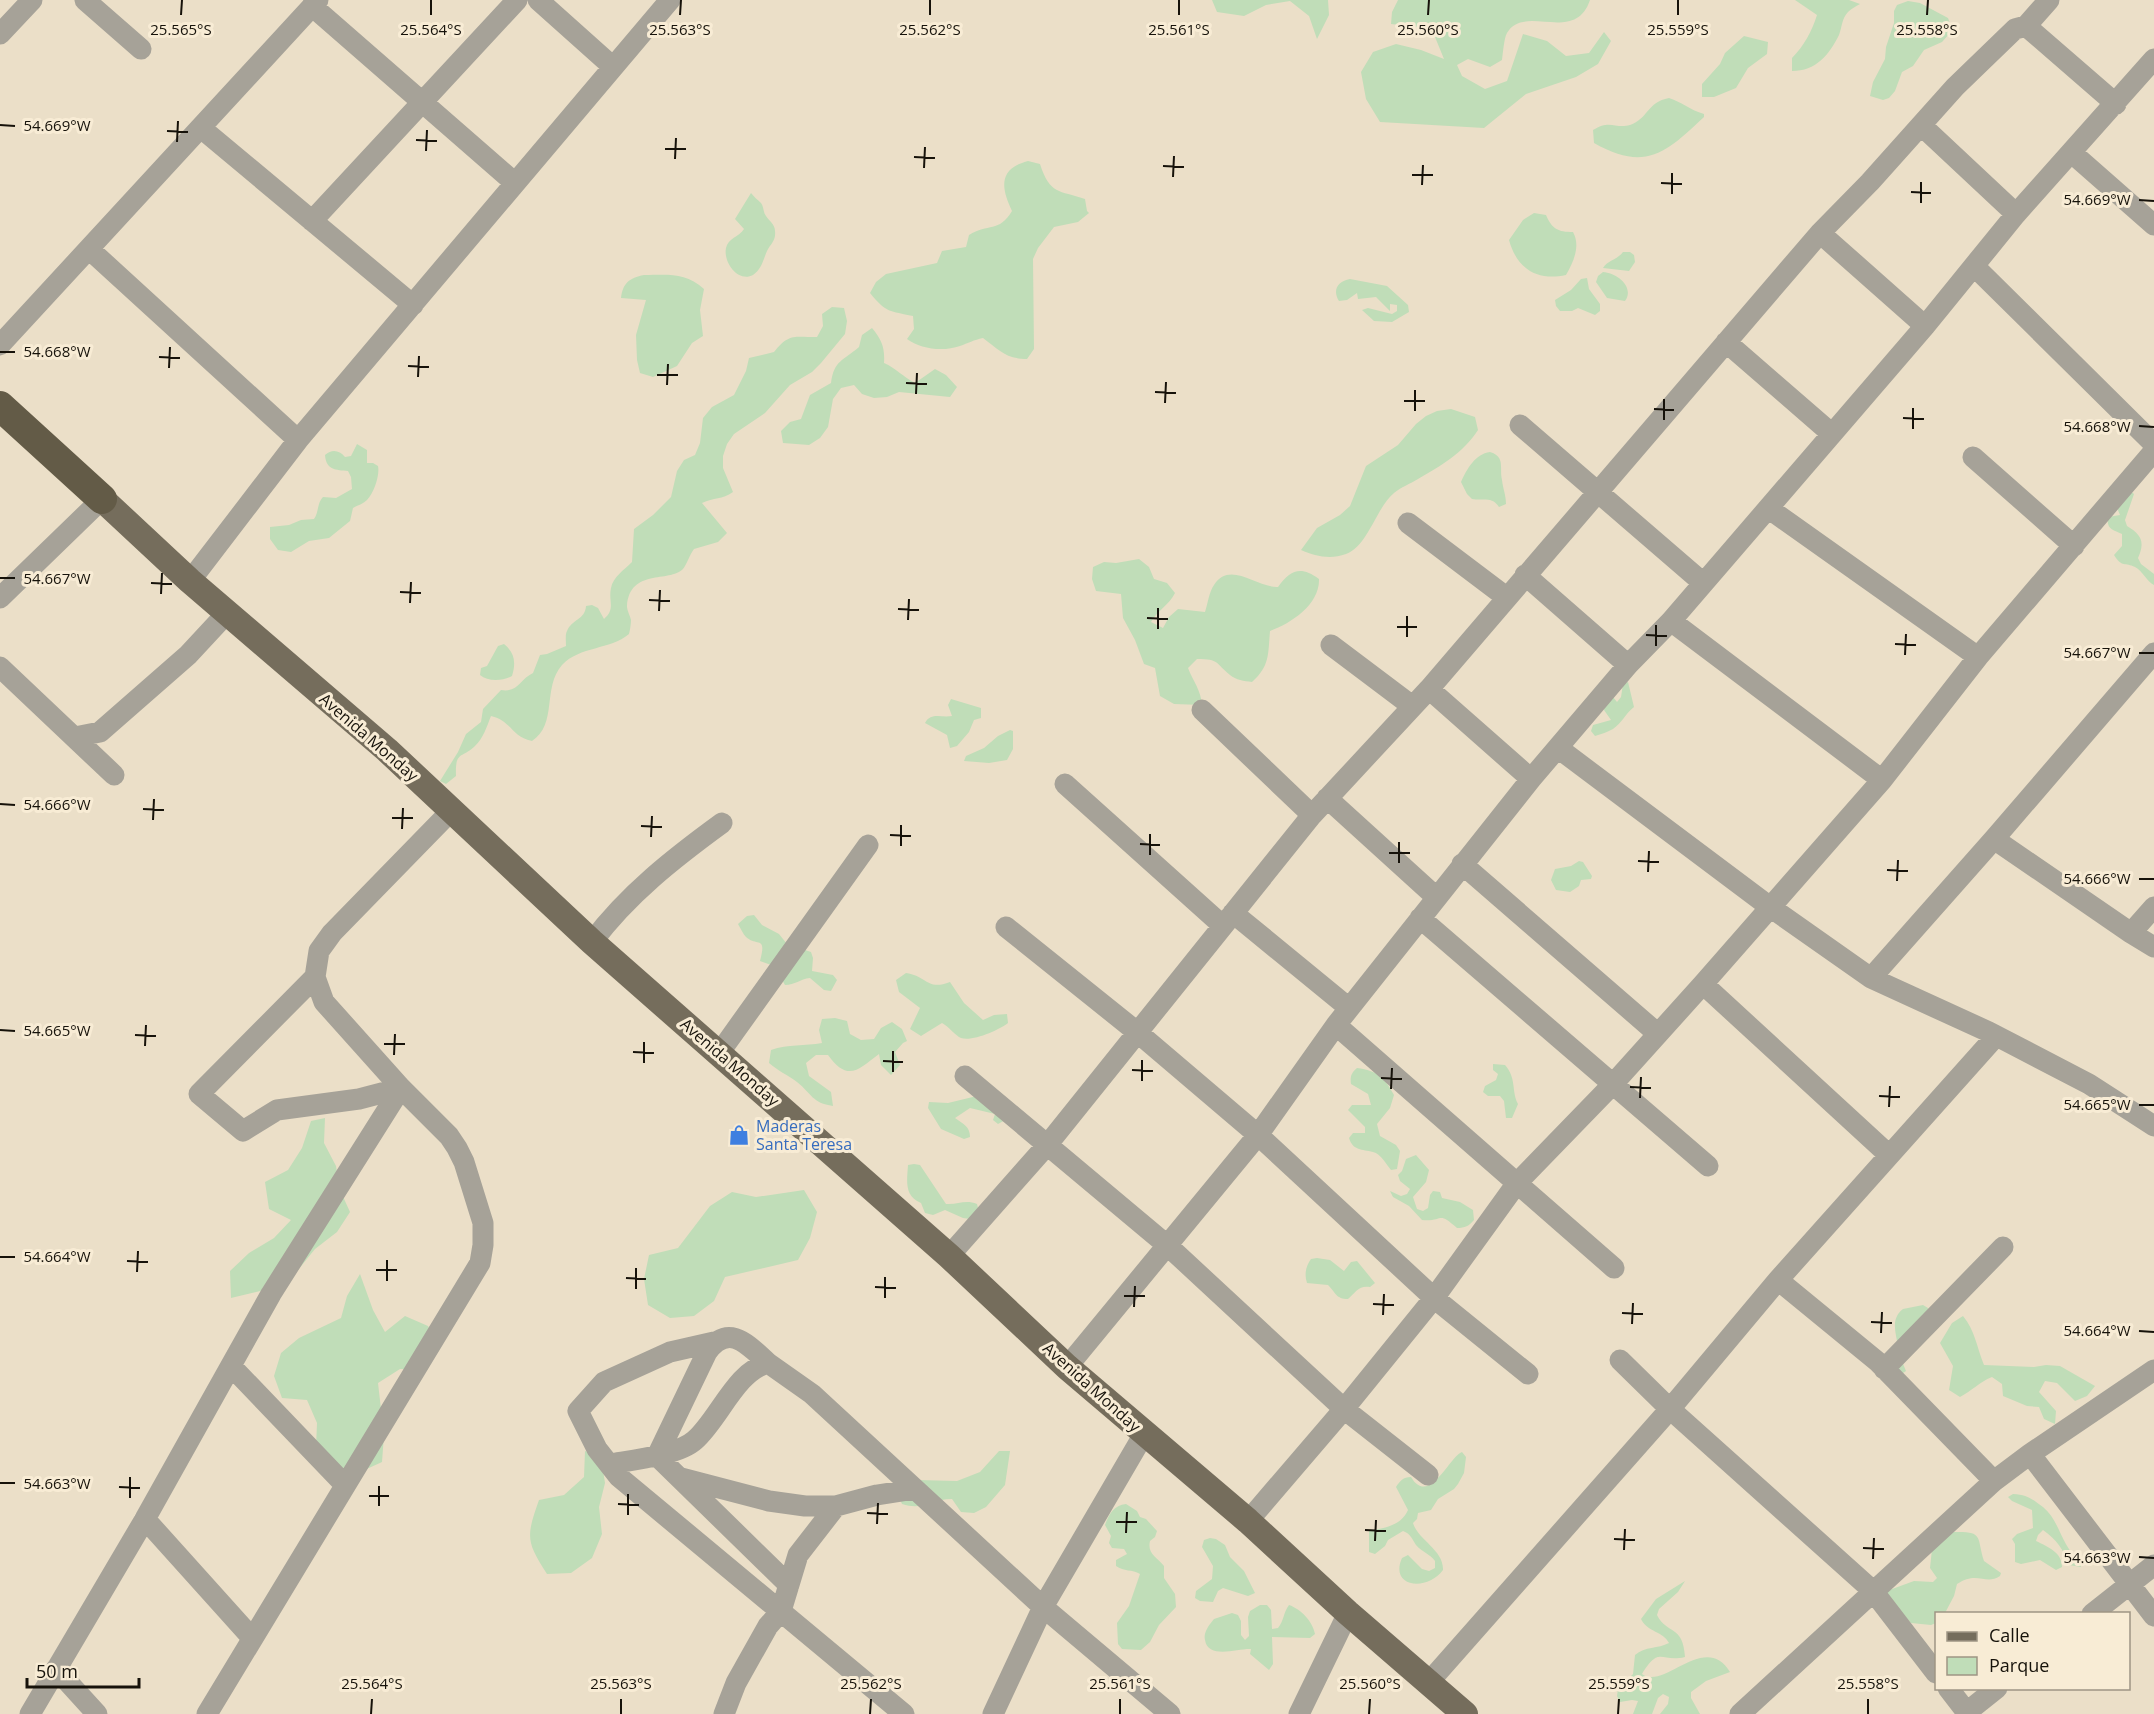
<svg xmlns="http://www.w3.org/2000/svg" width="2154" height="1714" viewBox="0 0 2154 1714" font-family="'Open Sans',sans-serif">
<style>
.green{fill:#c0ddb8}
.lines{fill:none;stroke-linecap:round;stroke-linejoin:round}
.minor{stroke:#a6a298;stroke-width:21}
.major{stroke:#756d5c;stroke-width:26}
.highway{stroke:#635b47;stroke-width:30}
.ticks{fill:none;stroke:#16120a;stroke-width:2}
.labels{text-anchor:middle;stroke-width:6;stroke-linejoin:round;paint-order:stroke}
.street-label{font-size:16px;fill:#16120a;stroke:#f8ecd5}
.shop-label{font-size:16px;fill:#366cbe;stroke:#f8ecd5;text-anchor:start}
.ticks-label{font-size:15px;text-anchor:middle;fill:#16120a;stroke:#f8ecd5;stroke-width:6;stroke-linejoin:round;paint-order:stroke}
</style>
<rect width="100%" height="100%" fill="#ebdfc8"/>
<path class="green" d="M1212,0H1328L1329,15L1317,39L1309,16L1290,1L1266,5L1244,16L1217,12Z
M1398,0H1590C1575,45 1524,3 1507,33C1504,38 1503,53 1502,60L1490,67L1468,59L1457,65L1462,76L1485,89L1507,81L1523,34L1547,41L1566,56L1589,53L1604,32L1611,41L1598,64L1576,77L1526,94L1484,128L1380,122L1366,99L1361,72L1373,52L1396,44L1421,50L1444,59L1435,37L1428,28L1391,24L1392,12Z
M1795,0H1849L1860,4C1856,6 1851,9 1848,12C1842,18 1842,27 1839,35C1829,55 1816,71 1792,71V58C1804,46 1812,31 1817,15Z
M1908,1L1920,3L1948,18L1951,26L1950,33L1942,42L1924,50L1913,66L1902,72L1895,91L1889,98L1883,100L1870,96L1873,82L1885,59L1886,47L1894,23V11L1897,5Z
M1744,36L1768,42L1767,54L1748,68L1736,88L1714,97H1702V84L1720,64L1725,53Z
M1669,98C1682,102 1690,110 1704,114V117C1666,153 1645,172 1594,143L1593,130C1610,119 1615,129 1630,125C1648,119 1647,102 1669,98Z
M1028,161L1040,164C1050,195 1059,190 1085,199L1087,211L1089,213L1078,222L1054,227L1038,248L1033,259L1034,349L1027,359C1006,359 999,350 983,338C974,340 968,343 960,346C943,352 920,349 907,339L914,329L913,316C890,311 886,313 870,293L876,282L886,274L937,263L942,251L966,247L969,235C988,223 999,233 1012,211C1001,188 998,169 1028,161Z
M751,193C754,197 758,200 761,203C764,207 763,212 766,216C769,221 775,224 775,231C776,241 771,243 767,251C763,260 762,269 753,275C738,283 723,262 726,248C728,238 739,237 744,229L735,219Z
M1534,213L1546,215C1552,229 1558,232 1573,232C1581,246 1573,263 1566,275C1537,281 1517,269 1509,240L1523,220Z
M1623,252H1630L1634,255L1635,262L1629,271L1603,268C1608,260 1617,260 1623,252Z
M1603,272C1617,273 1635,287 1625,301L1607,298L1596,282L1598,276Z
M644,275C669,275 685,272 704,289L700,310L703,336L692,343L677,366L653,377L640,373L637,360L636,335L646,300L621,298C623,283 629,278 644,275Z
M1587,278L1589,289L1600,304V311L1595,315L1578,308L1572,311H1560L1556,306L1555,300L1571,290L1581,279Z
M1350,279L1387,286L1408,305L1409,312L1392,322L1374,321L1362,310L1368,308L1392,314L1397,311V305L1390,304V311L1376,297L1358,299L1357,293L1347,300L1339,301C1332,290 1338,281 1350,279Z
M832,307L844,308L847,321L845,334L821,363L812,372L790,385L765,413L734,434L727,444L723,456V468L733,492C722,500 714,497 702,503L727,533L718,542L694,549C690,554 686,566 683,569C669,583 630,568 627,606C627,611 630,615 631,620C631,624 630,630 629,634C610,650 580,646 562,665C542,688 558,724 532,741C511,737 512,721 491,716C487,726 483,739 475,746C462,759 455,750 456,776L446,784L440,781L458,752L466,734L481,722L483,709L501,690C518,693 520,679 533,673L540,655L547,654L566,646C566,641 565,635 567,631C572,619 585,620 586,606L592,605L598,608L604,619C616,609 608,601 611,588C613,577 624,570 632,562L634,529L653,515L671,497L677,471L684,460L695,455L700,443L703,418L712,407L734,395L746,371L749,358L774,352C789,333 794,337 817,337L823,326L822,314Z
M872,328C882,340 885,348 884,363C896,368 903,377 915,383L935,369L946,375L957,387L950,397L899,392L887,397L874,398L862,394L854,385L841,388L833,399L828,427L820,438L809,445L783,443L781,431L790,422L801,419L810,395L831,383C834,360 843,361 859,347L862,335Z
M1451,409L1475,417L1478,430C1463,453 1441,466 1418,479C1410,484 1401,487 1394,493C1376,508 1368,546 1346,554C1330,560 1315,556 1301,550L1317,528L1340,515L1350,506L1366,466L1398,445L1416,424L1426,416L1437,411Z
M357,444L367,450V463H373L378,466C380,475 374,493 367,500C363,504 358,505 353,508L350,521L329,538L309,541L291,552L278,550L270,539V527L289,525L301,520L314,519C319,512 317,503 323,497L336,498L352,489L351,477L348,471C336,470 326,470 325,455C332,449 339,450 345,457L351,456Z
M1490,452C1506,457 1499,468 1502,480C1503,489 1506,495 1506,504L1499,507C1492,496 1483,501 1472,499L1467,494L1461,482C1467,469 1475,454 1490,452Z
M2129,490L2134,494L2125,520L2127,526C2142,535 2145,542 2138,558L2141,564L2154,574V585C2146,581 2143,571 2135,567C2125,562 2122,568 2114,555L2122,546V534C2113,530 2106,529 2108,517L2120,515L2115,503Z
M1139,559L1149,567L1154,579L1167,583L1175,593C1169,605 1158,610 1151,622L1163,628L1169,617L1178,609L1205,612C1208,603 1209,592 1214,585C1230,560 1257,588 1278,587C1291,569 1301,566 1319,579C1320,604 1292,623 1270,631C1268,654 1270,666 1252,682C1244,681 1236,680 1230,675C1215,663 1220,659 1197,659L1188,668C1193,681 1201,690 1202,705L1174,704L1160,696L1155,668L1144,664L1135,640L1123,618L1121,594L1096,591L1092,579L1093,567L1104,562L1116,563Z
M504,644C515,653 516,663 512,676C503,681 488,682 480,675L481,668L487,666L498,646Z
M1628,682L1634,707C1625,714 1622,723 1613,729C1608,732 1601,734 1595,736L1591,731L1593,725L1611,720L1604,710L1605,704L1613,697L1617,702L1621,697L1623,684Z
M951,699L981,708V718L974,720L969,732L957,746L950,748L947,735L925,723C931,712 941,718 952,716L948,705Z
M1010,730L1013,731V749L1007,760L989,763L964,761L966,756L984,748L998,736Z
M1579,861L1583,862L1592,876L1591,879L1581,880L1579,886L1570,892L1556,890L1551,880L1555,869L1571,866Z
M754,915L762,925L779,934L787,944L811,952L813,958L812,971L833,975L837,980L831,991L824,990L810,978C800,979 795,985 785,985L774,966L760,961C767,935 757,947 746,937C743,934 741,929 738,924L747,916Z
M906,973C927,976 927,991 950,982L964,1003L983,1020L994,1015L1007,1014L1008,1023C999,1030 972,1042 961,1038C956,1036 948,1026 942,1023L921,1036L910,1029L920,1008L899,992L896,980Z
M835,1018L847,1021L850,1034L861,1040L874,1039L881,1028L892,1022L902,1029L907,1041L903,1043L895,1052L900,1065L891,1075L881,1065L879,1054C859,1069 848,1083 828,1055H816L806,1063L809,1076L831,1092L833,1106C812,1103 812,1094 797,1082C788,1075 778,1071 769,1063L771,1050C788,1044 805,1046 822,1043L819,1030L822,1019Z
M1493,1064L1505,1065C1517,1079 1511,1090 1518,1104L1512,1118H1506L1504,1101L1500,1096H1488L1483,1092L1485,1086L1496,1080L1498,1074L1493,1070Z
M1357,1068C1378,1071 1384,1077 1394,1095L1390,1108L1377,1124L1380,1136L1396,1145L1400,1151L1397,1169L1391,1170C1386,1164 1381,1154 1373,1152C1362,1149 1353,1151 1349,1138L1353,1133H1365V1127L1348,1110L1352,1105H1371L1368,1094L1351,1084C1350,1077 1351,1073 1357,1068Z
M981,1095L1007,1119L998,1124L993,1120L995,1114L970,1108L955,1118C963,1124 970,1126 970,1137L964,1139L941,1129L928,1108L929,1102L948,1103Z
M325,1118L324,1143L336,1166L340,1190L350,1212L337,1232L315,1249L298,1270L281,1286L231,1298L230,1271L249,1253L274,1238L291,1220L269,1209L265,1182L288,1170L302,1148L311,1121Z
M1416,1155L1429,1170L1426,1182L1413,1197L1417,1209L1423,1211L1428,1208L1430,1195L1433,1191L1440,1192L1442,1198L1460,1202L1473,1210L1474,1220C1469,1226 1465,1228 1457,1228C1437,1210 1444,1222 1422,1220L1409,1206L1393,1197L1390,1191L1401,1196L1407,1194L1410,1189L1400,1181L1398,1175L1402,1171L1406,1159Z
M914,1164L920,1165L946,1204C958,1205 965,1199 977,1204L978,1208L970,1219L963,1218L945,1210L933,1215L925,1213L921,1203C904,1196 907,1181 908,1165Z
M804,1190L817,1212L810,1238L798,1260L725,1277L714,1301L694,1316L670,1318L648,1305L644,1279L649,1255L678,1248L710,1206L732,1192L756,1197Z
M1317,1258L1330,1260L1344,1271L1351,1262L1357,1261L1375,1283L1370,1287C1359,1285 1356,1292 1348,1299C1336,1299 1336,1293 1328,1285L1307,1283C1304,1274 1306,1266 1311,1259Z
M360,1274L373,1310L385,1332L405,1316L428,1326L440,1349L425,1370L400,1369L378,1383L384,1435L382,1462L358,1473L331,1470L316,1447L317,1423L307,1400L282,1398L274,1376L281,1353L299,1338L341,1318L347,1296Z
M1923,1305L1928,1308L1930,1315L1901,1359L1906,1371L1900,1375L1894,1352L1898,1347C1896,1333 1890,1319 1903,1309Z
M1963,1316C1975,1330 1977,1348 1984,1365L2034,1367L2046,1365L2060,1366L2095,1386L2087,1396L2075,1401L2057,1383L2045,1381L2039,1392L2056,1411L2055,1424L2044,1419L2039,1407L2027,1406L2003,1396L2002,1384L1992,1377C1979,1382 1972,1391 1960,1397L1949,1390L1953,1366L1940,1343L1952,1323Z
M585,1451L601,1457L605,1483L599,1507L602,1534L592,1558L571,1573L547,1574C526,1541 526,1537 539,1500L564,1495L584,1477Z
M999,1451H1010L1005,1485L986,1507L974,1513L961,1512L952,1499C932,1499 923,1511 902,1504L897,1493L917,1480L957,1481L980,1472Z
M1462,1452L1466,1457L1464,1473L1458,1484L1454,1489L1438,1499L1431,1510L1418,1513L1417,1519L1413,1523C1418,1540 1444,1550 1443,1570C1427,1592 1389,1587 1402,1558L1408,1555L1422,1569L1429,1571L1435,1568V1561C1430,1554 1422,1552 1416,1545C1412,1539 1411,1534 1403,1531L1388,1540L1385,1546L1375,1554L1369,1552V1531C1384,1528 1401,1526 1408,1510L1396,1487C1400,1481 1403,1477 1411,1477C1429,1507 1449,1457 1462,1452Z
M2013,1494C2028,1495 2032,1499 2043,1507C2061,1522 2061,1548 2081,1561V1567L2069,1565C2063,1549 2057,1540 2043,1530L2038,1535L2036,1541C2048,1547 2062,1552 2062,1567L2056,1570L2040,1560L2021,1564L2015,1562V1544L2012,1539L2017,1534L2033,1528L2032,1510L2012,1501L2008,1497Z
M1126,1504L1137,1511L1140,1517L1146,1519L1157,1531L1155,1537L1150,1541C1147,1554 1157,1557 1164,1566V1578L1175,1594L1176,1607L1159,1625L1150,1642L1141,1650L1122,1649L1118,1644L1117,1623L1129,1606L1140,1574C1132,1569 1124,1572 1116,1566V1560L1127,1554L1124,1549L1112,1548L1109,1543L1111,1536L1105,1525C1109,1514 1114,1505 1126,1504Z
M1951,1532C1985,1531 1976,1536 1984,1561L2001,1573L2000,1576C1985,1586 1978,1570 1957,1584L1954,1596L1945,1613L1936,1614V1623L1931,1625L1911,1623L1884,1592L1914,1581L1933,1582L1937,1578L1930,1568L1932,1549Z
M1210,1538L1216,1539L1225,1545L1230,1557L1244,1571L1255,1593L1248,1596L1223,1588L1218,1591L1213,1602L1200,1601L1195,1598L1196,1591L1212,1579L1213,1566L1202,1547L1204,1540Z
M1685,1581L1678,1592L1659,1609L1657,1615C1667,1635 1683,1624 1685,1657C1660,1663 1660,1645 1642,1674C1664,1691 1705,1631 1730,1672L1706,1681L1691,1692V1698L1700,1714H1660L1668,1704L1669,1697L1663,1694L1658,1698L1652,1714H1633L1638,1701L1632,1700L1620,1702L1617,1696L1618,1689L1633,1674L1635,1655C1645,1646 1658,1649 1669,1643C1663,1631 1647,1632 1641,1619L1656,1599Z
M1260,1605H1267L1271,1610L1272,1629L1278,1628C1284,1621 1283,1613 1289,1605C1301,1609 1313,1622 1315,1634L1310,1638L1272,1637L1273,1664L1269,1670L1250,1654L1251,1649C1239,1648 1208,1660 1205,1640C1203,1632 1210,1624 1214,1619L1232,1613L1238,1615L1241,1621V1635L1245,1640L1249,1636L1248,1617L1250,1611Z"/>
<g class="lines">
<path class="minor" d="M85,0L141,49
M538,0L613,67
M312,6L515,183
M2026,26L2116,104
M0,34L32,0
M1922,126L2016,214
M201,128L413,305
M2072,153L2154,225
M312,221L517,0
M1820,233L1925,326
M89,249L298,440
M1975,267L2154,444
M1726,342L1832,434
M0,345L318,0
M1520,425L1702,582
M1973,457L2074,546
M1768,508L1978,657
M1408,523L1506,597
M1525,575L1628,665
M190,581L298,440L670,0
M0,598L102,499
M1671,621L1882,780
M1331,645L1412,706
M0,667L114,775
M1429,689L1531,779
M1202,710L1312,815
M75,737L100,732L188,655L227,613
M1558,748L1770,907L1871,978L1989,1032L2089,1084L2154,1126
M1065,784L1222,925
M1327,798L1436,897
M1994,839L2131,933L2154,947
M1462,864L1658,1034
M1233,913L1349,1008
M1420,918L1708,1166
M1006,927L1137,1032L1258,1135L1434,1298L1528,1374
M2131,933L2154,907
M592,942C628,894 674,858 722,823
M315,977L199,1094L243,1131L277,1110L359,1099L401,1088
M1871,978L1994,839L2154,653
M1703,984L1889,1155
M1336,1025L1614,1268
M720,1052L868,845
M965,1076L1168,1246L1344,1409L1428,1475
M949,1256L1048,1144L1312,815L1429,689L1820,233L1870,182L1955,87L2015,29L2026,26L2049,0
M1778,1280L1878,1362L1994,1481
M714,1342L670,1352L604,1382L578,1411L597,1449L619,1477L904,1714
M1620,1360L1670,1409L1873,1591L1936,1673
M768,1363C748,1345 729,1322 707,1352L657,1456L789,1585
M231,1366L345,1485
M1067,1367L1258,1135L1336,1025L1531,779L1628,665L1671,621L1925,326L2016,214L2154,59
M1884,1369L2003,1247
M2030,1454L2154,1616
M610,1464C633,1460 679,1455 695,1440C719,1419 736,1371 768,1363L812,1394L1043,1607L1170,1714
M681,1478L769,1501L805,1506H836L877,1495L915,1489
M145,1519L252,1638
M1248,1521L1344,1409L1434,1298L1517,1183L1613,1084L1703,984L1882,780L1978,657L2154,451
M2092,1614L2154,1565
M56,1669L97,1714
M1429,1682L1670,1409L1778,1280L1996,1036
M1948,1688L1968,1714
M1967,1712L1997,1688
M30,1714L145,1519L271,1294L401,1088
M207,1714L480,1263L483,1245V1223L464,1162L457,1148L449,1136L401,1088L324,1002L315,977L319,951L332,933L451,811
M724,1714L736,1683L768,1626L781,1611L798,1555L836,1506
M993,1714L1043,1607L1144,1434
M1299,1714L1348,1613
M1740,1714L1994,1481L2030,1454L2154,1370"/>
<path class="major" d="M102,499L190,581L387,750L592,942L949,1256L1067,1367L1248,1521L1348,1613L1465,1714"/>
<path class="highway" d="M0,406L102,499"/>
</g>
<path class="ticks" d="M181,15L182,0M431,15V0M680,15L681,0M930,15V0M1179,15V0M1428,15L1429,0M1678,15V0M1927,15L1928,0M0,125L15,126M167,131L188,132M416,140L437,141M177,142L178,121M665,149H686M426,151L427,130M914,157L935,158M675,159L676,138M1163,166L1184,167M924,168L925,147M1412,175H1433M1173,177L1174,156M1661,183L1682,184M1422,185L1423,165M1911,192L1931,193M1672,194V173M2139,200L2154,201M1921,203V182M0,352H15M159,357L180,358M408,366L429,367M169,368L170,347M657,375H678M418,377L419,356M906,383L927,384M667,385L668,364M1155,392L1176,393M916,394L917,373M1404,401H1425M1165,403L1166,382M1654,409L1674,410M1415,411V390M1903,418L1924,419M1664,420V399M2139,426L2154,427M1913,429V408M0,578H15M151,583L172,584M400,592L421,593M161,594L162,573M649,600L670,601M410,603L411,582M898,609L919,610M659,611L660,590M1147,618L1168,619M908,620L909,599M1397,627H1417M1158,629V608M1646,635L1667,636M1407,637V616M1895,644L1916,645M1656,646V625M2139,653H2154M1905,655L1906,634M0,804L15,805M143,809L164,810M392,818H413M153,820L154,799M641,826L662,827M402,829L403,808M890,835L911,836M651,837L652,816M1140,844L1160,845M901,846V825M1389,853H1410M1150,855V834M1638,861L1659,862M1399,863V842M1887,870L1908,871M1648,872L1649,851M2139,879H2154M1897,881L1898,860M0,1030L15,1031M135,1035L156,1036M384,1044H405M145,1046L146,1025M633,1052L654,1053M394,1055L395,1034M883,1061L903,1062M644,1063V1042M1132,1070L1153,1071M893,1072V1051M1381,1078L1402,1079M1142,1081V1060M1630,1087L1651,1088M1391,1089L1392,1068M1879,1096L1900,1097M1640,1098L1641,1077M2139,1105H2154M1889,1107L1890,1086M0,1257H15M127,1261L148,1262M376,1270H397M137,1272L138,1251M626,1278L646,1279M387,1281V1260M875,1287L896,1288M636,1289V1268M1124,1296H1145M885,1298V1277M1373,1304L1394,1305M1134,1307L1135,1286M1622,1313L1643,1314M1383,1315L1384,1294M1871,1322L1892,1323M1632,1324L1633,1303M2139,1331L2154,1332M1881,1333L1882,1312M0,1483H15M119,1487L140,1488M369,1496H389M130,1498V1477M618,1504L639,1505M379,1506V1486M867,1513L888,1514M628,1515V1494M1116,1522H1137M877,1524L878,1503M1365,1530L1386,1531M1126,1533L1127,1512M1614,1539L1635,1540M1375,1541L1376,1520M1863,1548L1884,1549M1624,1550L1625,1529M2139,1557L2154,1558M1873,1559L1874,1538M371,1714L372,1699M621,1714V1699M870,1714L871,1699M1120,1714V1699M1369,1714L1370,1699M1618,1714L1619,1699M1868,1714V1699"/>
<defs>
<g id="shop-bare" transform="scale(1.62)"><path d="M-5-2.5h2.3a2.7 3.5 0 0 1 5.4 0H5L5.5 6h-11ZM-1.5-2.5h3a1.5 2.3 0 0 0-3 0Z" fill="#3f7fe0" stroke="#f8ecd5" stroke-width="2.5" paint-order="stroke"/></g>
</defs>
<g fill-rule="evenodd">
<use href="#shop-bare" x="739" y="1135"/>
</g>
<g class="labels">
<g class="street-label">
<text transform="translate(369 737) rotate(41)" y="6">Avenida Monday</text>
<text transform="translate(730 1062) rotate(41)" y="6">Avenida Monday</text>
<text transform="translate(1092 1387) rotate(42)" y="6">Avenida Monday</text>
</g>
<g class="shop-label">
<text x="756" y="1132">Maderas<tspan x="756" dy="18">Santa Teresa</tspan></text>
</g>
</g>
<g class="ticks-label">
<text x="181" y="35">25.565°S</text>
<text x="431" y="35">25.564°S</text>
<text x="680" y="35">25.563°S</text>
<text x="930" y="35">25.562°S</text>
<text x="1179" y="35">25.561°S</text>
<text x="1428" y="35">25.560°S</text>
<text x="1678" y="35">25.559°S</text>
<text x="1927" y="35">25.558°S</text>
<text x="57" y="131">54.669°W</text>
<text x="2097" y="205">54.669°W</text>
<text x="57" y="357">54.668°W</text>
<text x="2097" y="432">54.668°W</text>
<text x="57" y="584">54.667°W</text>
<text x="2097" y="658">54.667°W</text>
<text x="57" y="810">54.666°W</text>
<text x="2097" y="884">54.666°W</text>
<text x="57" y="1036">54.665°W</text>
<text x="2097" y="1110">54.665°W</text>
<text x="57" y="1262">54.664°W</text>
<text x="2097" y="1336">54.664°W</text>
<text x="57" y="1489">54.663°W</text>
<text x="2097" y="1563">54.663°W</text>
<text x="372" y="1689">25.564°S</text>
<text x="621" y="1689">25.563°S</text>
<text x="871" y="1689">25.562°S</text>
<text x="1120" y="1689">25.561°S</text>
<text x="1370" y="1689">25.560°S</text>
<text x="1619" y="1689">25.559°S</text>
<text x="1868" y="1689">25.558°S</text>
</g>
<rect x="1935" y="1612" width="195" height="78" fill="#f8ecd5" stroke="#9e9584" stroke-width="1.5"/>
<rect x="1947" y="1632" width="30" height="9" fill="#756d5c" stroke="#9e9584" stroke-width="1.5"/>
<text x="1989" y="1642" font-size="18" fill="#16120a">Calle</text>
<rect x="1947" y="1657" width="30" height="18" fill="#c0ddb8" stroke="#9e9584" stroke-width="1.5"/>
<text x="1989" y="1672" font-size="18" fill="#16120a">Parque</text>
<path d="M27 1678v9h112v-9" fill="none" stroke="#16120a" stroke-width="3"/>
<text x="36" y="1678" font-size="18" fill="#16120a" stroke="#f8ecd5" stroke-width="4.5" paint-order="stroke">50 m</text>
</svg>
